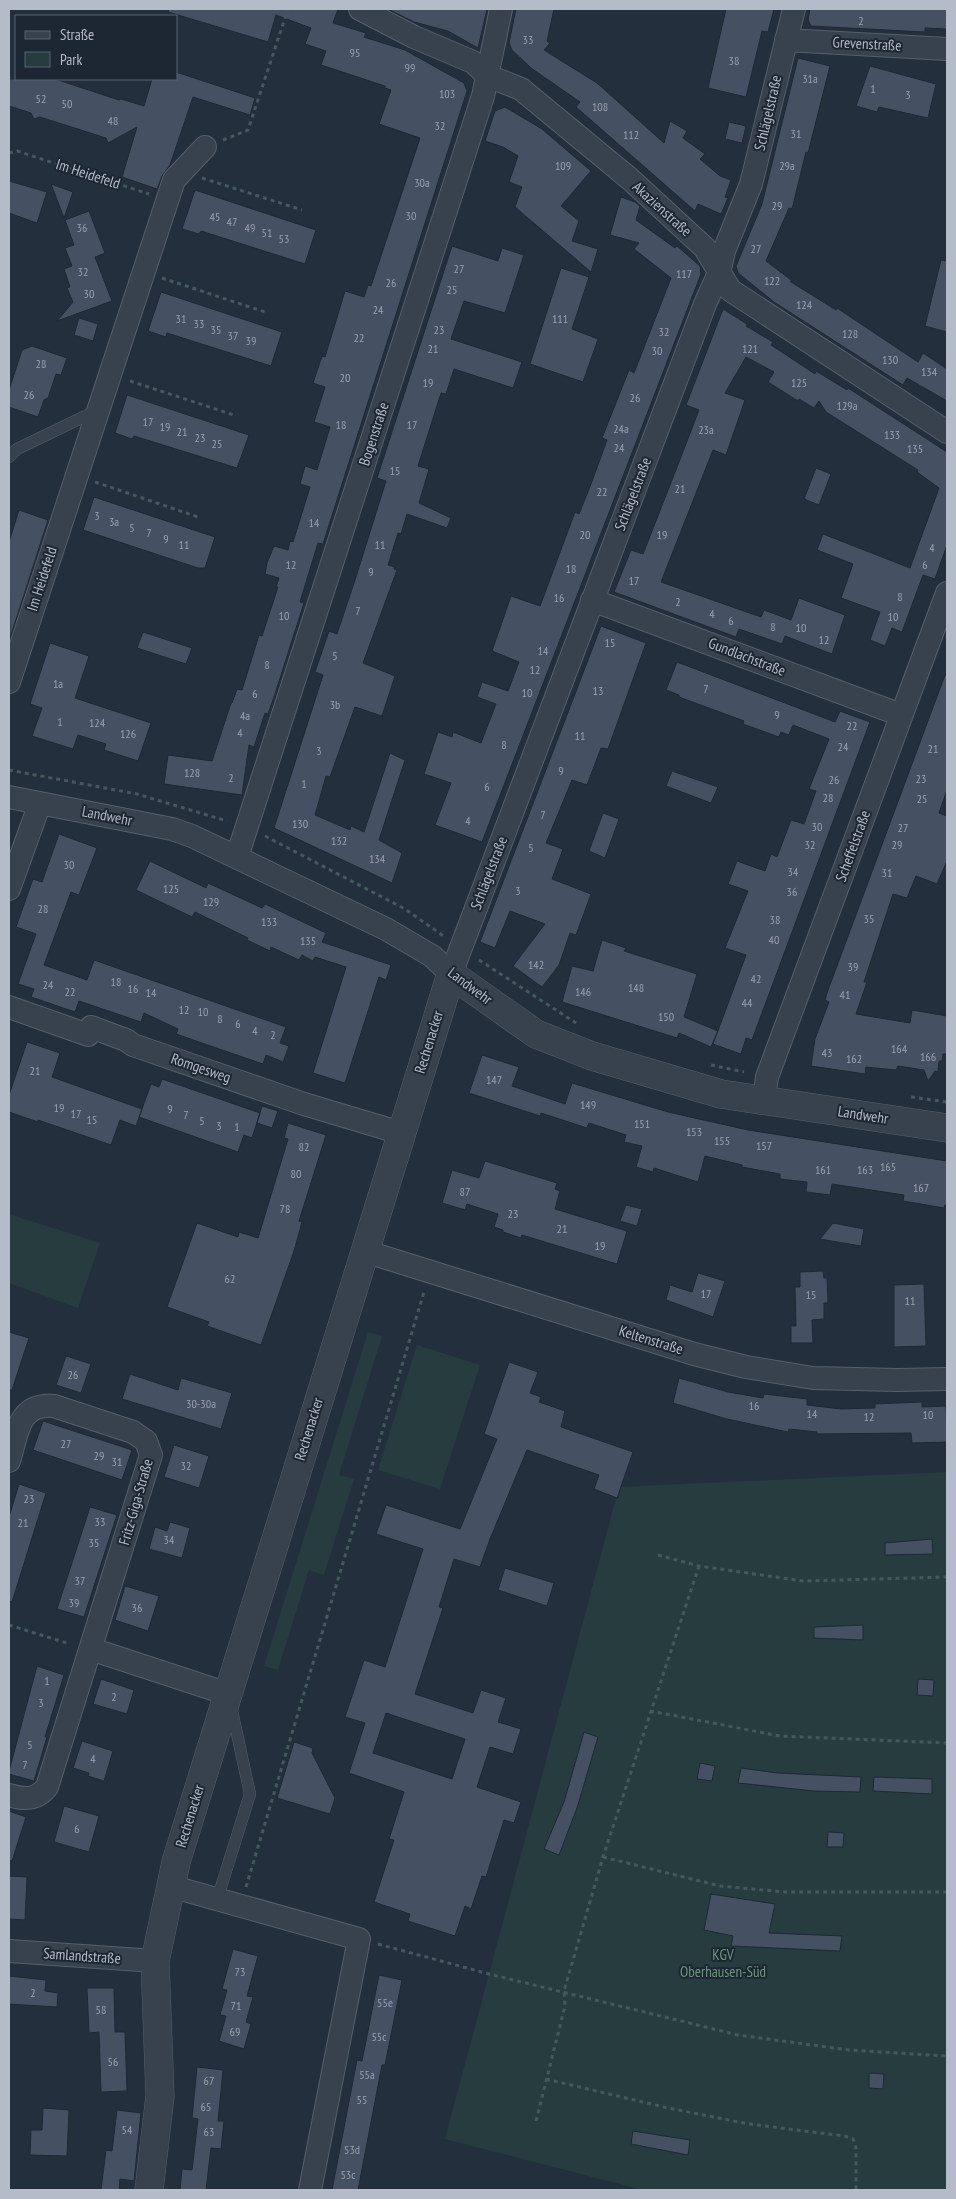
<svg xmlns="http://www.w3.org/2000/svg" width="956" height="2199" viewBox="0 0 956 2199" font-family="'PT Sans Narrow',sans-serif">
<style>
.green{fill:#263c3f}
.building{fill:#455162;stroke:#1f2835;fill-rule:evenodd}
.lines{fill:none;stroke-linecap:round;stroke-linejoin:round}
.service-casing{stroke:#565f6c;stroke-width:12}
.minor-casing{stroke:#565f6c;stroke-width:24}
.tertiary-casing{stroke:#565f6c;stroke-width:29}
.path{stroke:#44595c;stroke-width:3;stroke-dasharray:4 4;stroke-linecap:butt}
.service{stroke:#38414e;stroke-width:11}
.minor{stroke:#38414e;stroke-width:22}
.tertiary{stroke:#38414e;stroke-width:28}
.labels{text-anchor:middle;stroke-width:4;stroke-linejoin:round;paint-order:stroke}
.number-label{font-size:12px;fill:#98a1af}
.street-label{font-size:15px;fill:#b4bcc9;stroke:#1d2633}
.park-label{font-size:15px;fill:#6b9a76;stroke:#1d2633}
</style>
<rect width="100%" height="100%" fill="#242f3e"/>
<path class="green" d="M9,1214L100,1243L78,1308L9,1283Z
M368,1332L382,1336L339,1475L354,1479L324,1575L309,1570L278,1670L264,1666Z
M417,1345L480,1365L440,1489L378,1470Z
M947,1472V2190H643L445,2139L619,1487Z"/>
<path class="building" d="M169,9H338L333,23L366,33L364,37L405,50L464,83L467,91L323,544L318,543L300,602L304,603L275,694L268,714L265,713L254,747L249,745L242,795L164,784L168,755L212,761L231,703H232L237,689L242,690L259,635L262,636L278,587H276L279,578L265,574L267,563L274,546L288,550L290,541L293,542L310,487L300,484L305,466L317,470L330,427L314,422L325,387L313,383L322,356L325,357L345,291L364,297L368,285L371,286L420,138L379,124L391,90L385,88V86L321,65L326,51L305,44L311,28L276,15L268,42L168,12Z
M388,9H487L478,48L448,31L414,22Z
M516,9H554L547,41L550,43L544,50L597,83L664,143L670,121L687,131L683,138L705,154L700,159L720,176L731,180L725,197L728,198L721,214L698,204L695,211L576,107L580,102L531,68L512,50L509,43Z
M726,9H774L768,32L762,31L746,97L708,88Z
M810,9H947V29L925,28V32L811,26L808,20Z
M798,58L830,66L808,153L806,152L792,209L789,208L766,261L791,280V282L836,310L837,308L918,362L923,353L947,369V401L907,378L903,385L774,302L738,273L736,266L762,204Z
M870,66L936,84L928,118L879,107L877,112L856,106Z
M176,72L255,98L250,115L193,97L170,165L162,176L157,189L122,177L137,127L108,143L106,138L40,117L34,119L31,113L9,106V79H55L119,100L121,99L144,106L152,79H176Z
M505,107L542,129L591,171L561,206L579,221L572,241L598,249L591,272L515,207L522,187L509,182L518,156L503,147L485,141L495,111Z
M729,122L746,126L742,143L725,139Z
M9,181L47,192L37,223L9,213Z
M51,184L73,192L64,218Z
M195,190L316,230L305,264L201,231L199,234L182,229Z
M621,197L635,202L640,206L636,220L675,248L677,246L700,266L701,274L482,842L435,825L451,783L424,774L438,732L452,737L453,732L481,743L496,704L477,697L482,682L508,691L519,662L492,651L511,596L540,606L575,512L579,514L591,484L607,440L602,438L629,370L634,373L671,278L634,249L639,243L610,235Z
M89,211L105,253L95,257L112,301L57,321L73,302L67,288L70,287L64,269L72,266L65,248L74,245L65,220Z
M452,246L498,261L502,248L524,255L505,313L464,301L451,339L522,362L513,388L454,369L446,394L441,393L418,466L429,469L419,503L451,518L447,528L407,514L401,534L398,533L388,565L395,567L394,569L397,570L363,663L395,676L382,716L355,707L330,777L326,776L315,815L350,830L351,826L364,832L390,753L405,760L379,840L402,853L392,883L274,828L323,675L315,672L329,631L337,634L355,580L386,481L377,478Z
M941,260L947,261V332L925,326Z
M561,268L589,277L572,329L598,339L583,382L530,364Z
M161,292L282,332L271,366L167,333L166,337L148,331Z
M723,309L747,324L746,326L773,342L771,345L800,364L815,374L816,371L847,390L848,388L947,452V545L935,579L923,575L902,632L892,628L885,646L870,640L880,612L841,598L853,564L817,550L823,534L910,568L939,488L917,472L918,470L826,412L819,401L814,408L799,399L798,401L768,382L774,372L746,357L725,393L745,400L726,455L713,450L661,582L761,617L764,610L791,620L799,598L845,615L832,654L785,636L782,644L739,629L736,637L614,592L631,550L643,554L679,462L699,410L686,405Z
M79,318L98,324L93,341L74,335Z
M32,346L67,358L61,375L56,374L48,398L44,400L38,417L9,407V390L22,350Z
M127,395L249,435L237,468L134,436L132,439L115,433Z
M816,468L831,474L819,505L804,499Z
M94,497L215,537L205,568H198L83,530Z
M19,510L48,520L10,638L9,542Z
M601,626L646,643L608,749L601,748L587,785L572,780L546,843L563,849L552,879L591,894L576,935L570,933L559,965L542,987L513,966L545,924L510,911L495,948L480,942Z
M143,632L192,648L186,664L137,648Z
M50,643L89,656L75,698L151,723L138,761L104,750L106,744L78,735L73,749L32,736L42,708L30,704Z
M677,662L835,722L840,711L870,722L752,1040L746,1038L741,1054L713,1044L746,955L725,948L748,891L728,884L737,861L765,871L771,854L777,857L791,820L804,824L816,791L809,789L829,739L793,725L789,735L781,732L779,737L743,724L744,721L679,697V695L666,690Z
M945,675L947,676V790L939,813L947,816V861L937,884L916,876L907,898L893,894L864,982H867L856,1014L910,1023L912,1010L947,1016V1054H943L942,1061H939L938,1072L935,1071L928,1081L924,1070L898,1066L896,1070L866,1067L865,1074L811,1066L815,1039L829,1002L825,1000L828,990Z
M672,771L718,787L711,803L666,786Z
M603,813L619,819L605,858L589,851Z
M59,834L97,848L79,895L71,892L44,965L87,980L94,960L286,1027L280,1043L289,1046L283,1062L266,1055L263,1064L225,1051L176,1034L178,1029L144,1013L141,1022L79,1001L75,1012L31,997L34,989L18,984L36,934L16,927L33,879L42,882Z
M150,861L206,888L208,883L262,908L265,904L326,933L322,942L391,965L386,980L379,977L345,1083L313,1073L346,967L315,957L313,961L302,955L299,960L271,947L270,951L247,940L248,938L195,912L192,917L136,890Z
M602,940L626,948L624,951L697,974L684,1017L718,1031L711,1047L679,1033L677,1038L562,1002L572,966L593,971Z
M27,1042L60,1053L52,1077L142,1109L136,1126L120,1120L111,1145L38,1120V1122L9,1112V1095Z
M482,1055L519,1067L512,1086L565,1104L572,1083L668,1112L748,1130L947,1161V1206L945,1205L944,1208L903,1201L904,1195L832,1184L830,1195L806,1192L807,1182L780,1179V1174L742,1167V1165L705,1156L698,1182L654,1168L653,1172L636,1167L642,1146L624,1142L626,1135L589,1123L587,1128L541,1113L540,1116L469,1093Z
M162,1079L260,1113L252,1138L244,1135L238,1152L139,1117L151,1084L159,1087Z
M262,1106L278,1111L272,1128L257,1123Z
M288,1123L326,1135L299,1221L302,1222L294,1251L261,1345L207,1326L209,1322L167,1307L197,1223L238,1237L239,1232L258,1238L288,1139L284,1138Z
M485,1161L557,1183L555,1189L560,1191L555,1209L627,1231L617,1264L522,1235L521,1238L503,1232V1230L494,1227L498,1214L467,1204L465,1210L442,1203L452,1170L479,1178Z
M626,1205L642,1209L637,1226L620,1221Z
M833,1223L864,1229L861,1246L820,1239Z
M823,1271L824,1278H827L828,1303H824V1319L812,1320L813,1343H791V1326H796L795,1287H800V1272Z
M698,1273L725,1281L713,1317L666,1300L670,1285L692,1292Z
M924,1284L926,1346L894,1347V1285Z
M9,1332L29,1338L12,1390H9Z
M66,1356L91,1364L81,1393L56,1385Z
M509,1362L538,1372L530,1393L541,1397L539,1402L565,1411L561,1427L633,1452L617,1498L594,1489L599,1475L527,1450L490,1539L480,1567L454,1559L439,1607L443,1608L415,1694L473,1713L481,1690L506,1698L498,1722L521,1729L513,1754L490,1747L477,1787L521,1802L514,1823L504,1820L486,1877L482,1876L471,1909L465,1906L455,1936L408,1921L410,1914L374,1902L394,1840L389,1839L404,1792L349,1773L365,1723L345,1717L364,1660L385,1667L423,1549L376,1534L386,1505L460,1529L497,1439L484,1434ZM386,1713L465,1739L452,1779L373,1753Z
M130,1374L178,1390L181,1378L232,1393L221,1429L122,1399Z
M679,1378L728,1392L763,1398L764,1394L807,1399V1405L841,1409L875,1408V1404L922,1402V1407L946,1406L947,1442L912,1443L911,1433L817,1434V1432L789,1429L788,1432L727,1419L673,1403Z
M43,1421L132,1450L122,1480L33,1450Z
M174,1445L209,1456L199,1488L164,1477Z
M19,1484L46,1493L12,1602L9,1601V1517Z
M90,1507L117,1515L84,1617L57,1609Z
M170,1522L190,1528L182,1558L149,1549L155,1527L167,1531Z
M932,1539L933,1554L885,1555V1543Z
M505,1568L554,1583L547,1606L498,1590Z
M125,1586L159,1596L148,1631L115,1620Z
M863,1625V1640L814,1638V1627Z
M37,1666L64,1675L45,1737H47L34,1781L9,1774V1771Z
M101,1679L134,1690L127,1714L93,1704Z
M918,1679L934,1680L933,1696L917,1695Z
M584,1732L598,1737L577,1808L559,1855L544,1849L564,1802Z
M82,1741L113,1751L104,1781L88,1776L89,1773L73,1768Z
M294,1742L313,1748L312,1753L335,1798L330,1814L277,1798Z
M700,1763L715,1766L712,1781L697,1779Z
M741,1768L777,1773L861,1777L860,1792L814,1791L738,1783Z
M874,1777L932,1779V1794L873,1791Z
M64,1806L99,1816L89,1852L54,1842Z
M9,1811L26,1817L12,1861L9,1860Z
M828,1832L844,1833L843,1847H827Z
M9,1876L27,1877L25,1920L9,1919Z
M711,1894L775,1904L769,1933L842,1936L840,1951L731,1946L733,1936L704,1930Z
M233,1949L258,1956L247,1996L253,1997L246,2022L251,2024L244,2049L219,2041L226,2016L220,2015L227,1990L222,1989Z
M379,1975L402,1980L385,2065H382L358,2190H332L357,2060L362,2061Z
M9,1976L46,1980L45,1991L58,1993L57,2007L9,2004Z
M87,1988H114L115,2032H125L127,2091L101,2092L99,2032L89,2033Z
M197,2067L223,2070L218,2121H224L221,2149L211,2148L206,2190H180L182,2169L192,2170L198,2119L192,2118Z
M869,2073L884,2074L883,2089L869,2088Z
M43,2108L69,2110L67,2156L30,2155L31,2130H42Z
M117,2110L141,2113L134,2181L120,2179L119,2190H101L106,2150L112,2151Z
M633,2131L690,2140L688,2155L631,2144Z"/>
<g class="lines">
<g class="service-casing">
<path id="service" d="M9,457L17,449L98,410
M217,1900L250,1794L231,1706"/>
</g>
<g class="minor-casing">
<path id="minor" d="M360,9L414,37L473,62L488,76L521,89L630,179L705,248L730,290L947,432
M786,40L947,49
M592,600L901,715
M9,682L174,180L205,147
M9,797L172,829L192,836L386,929L432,956L451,974L705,304L719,273L724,251L751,184L794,9
M237,857L483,96L501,9
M9,889L40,803
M9,1007L88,1035L91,1027L126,1040L133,1045L304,1104L401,1133
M764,1100L767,1077L947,593
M364,1251L694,1354L746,1367L813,1378L898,1380L947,1379
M9,1461C18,1432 18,1403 54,1406L133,1432L146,1441L151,1455L47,1787C37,1800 24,1800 9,1795
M91,1649L228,1694
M170,1886L359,1939L310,2190
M9,1951L155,1961"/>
</g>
<g class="tertiary-casing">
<path id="tertiary" d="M149,2190L160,2096L155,1961L176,1862L451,974L536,1034L592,1056L721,1094L947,1128"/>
</g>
<path class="path" d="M223,140L248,130L288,9
M9,153L17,151L149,194
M202,178L302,210
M162,278L268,313
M130,381L234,415
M95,482L201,518
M9,770L137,794L227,821
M265,836L405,909L445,937
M479,960L576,1023
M711,1065L744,1072
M911,1097L947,1102
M658,1555L699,1566L803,1581L947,1577
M9,1625L70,1644
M650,1711L780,1736L947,1743
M603,1857L720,1886L785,1892H947
M246,1887L424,1292
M378,1944L489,1974L738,2035L849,2050L947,2056
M546,2079L668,2108L749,2124L845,2136L853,2139L856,2148V2190
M536,2121L565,2006L564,1991L603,1857L699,1566"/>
<use href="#service" class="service"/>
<use href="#minor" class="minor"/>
<use href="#tertiary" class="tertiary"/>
</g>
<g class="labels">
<g class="number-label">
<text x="861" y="25">2</text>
<text x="528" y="44">33</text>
<text x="355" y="57">95</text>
<text x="734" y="65">38</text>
<text x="410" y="72">99</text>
<text x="810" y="83">31a</text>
<text x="873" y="93">1</text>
<text x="447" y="98">103</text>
<text x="908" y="99">3</text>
<text x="41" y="103">52</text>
<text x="67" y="108">50</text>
<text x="600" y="111">108</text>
<text x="113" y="125">48</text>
<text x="440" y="130">32</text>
<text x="796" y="138">31</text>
<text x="631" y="139">112</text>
<text x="563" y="170">109</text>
<text x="787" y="170">29a</text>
<text x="422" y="187">30a</text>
<text x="777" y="210">29</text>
<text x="411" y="220">30</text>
<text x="215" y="221">45</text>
<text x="232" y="226">47</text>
<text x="82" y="232">36</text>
<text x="250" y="232">49</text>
<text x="267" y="237">51</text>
<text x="284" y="243">53</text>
<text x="756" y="253">27</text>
<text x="459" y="273">27</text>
<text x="83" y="276">32</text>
<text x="684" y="278">117</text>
<text x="772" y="285">122</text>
<text x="391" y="287">26</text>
<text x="452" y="294">25</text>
<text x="89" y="298">30</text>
<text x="804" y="309">124</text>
<text x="378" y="314">24</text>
<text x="181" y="323">31</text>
<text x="560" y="323">111</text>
<text x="199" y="328">33</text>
<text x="216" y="334">35</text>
<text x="439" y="334">23</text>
<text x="664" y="336">32</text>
<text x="850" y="338">128</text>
<text x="233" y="340">37</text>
<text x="359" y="342">22</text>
<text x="251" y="345">39</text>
<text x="433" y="353">21</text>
<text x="750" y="353">121</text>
<text x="657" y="355">30</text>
<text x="890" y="364">130</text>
<text x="41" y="368">28</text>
<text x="929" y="376">134</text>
<text x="345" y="382">20</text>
<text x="428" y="387">19</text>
<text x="799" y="387">125</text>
<text x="29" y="399">26</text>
<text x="635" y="402">26</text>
<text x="847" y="410">129a</text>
<text x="148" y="426">17</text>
<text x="341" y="429">18</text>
<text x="412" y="429">17</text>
<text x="165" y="431">19</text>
<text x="621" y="433">24a</text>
<text x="706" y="434">23a</text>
<text x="182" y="436">21</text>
<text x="892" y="439">133</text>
<text x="200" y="442">23</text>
<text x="217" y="448">25</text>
<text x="619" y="452">24</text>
<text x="915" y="453">135</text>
<text x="395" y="475">15</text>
<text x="680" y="493">21</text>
<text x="602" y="496">22</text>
<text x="97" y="520">3</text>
<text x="114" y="526">3a</text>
<text x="314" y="527">14</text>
<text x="132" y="532">5</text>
<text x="149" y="537">7</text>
<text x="585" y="539">20</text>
<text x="662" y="539">19</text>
<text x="166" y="543">9</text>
<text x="184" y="549">11</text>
<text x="380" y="549">11</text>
<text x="932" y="552">4</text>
<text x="291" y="569">12</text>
<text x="925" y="569">6</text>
<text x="571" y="573">18</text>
<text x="371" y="576">9</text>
<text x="634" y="585">17</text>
<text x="900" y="601">8</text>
<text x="559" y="602">16</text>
<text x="678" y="606">2</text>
<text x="358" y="615">7</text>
<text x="712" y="618">4</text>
<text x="284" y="620">10</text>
<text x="893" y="621">10</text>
<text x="731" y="625">6</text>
<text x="773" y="631">8</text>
<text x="801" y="632">10</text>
<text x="824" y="644">12</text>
<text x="610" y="647">15</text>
<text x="543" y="655">14</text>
<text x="335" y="660">5</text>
<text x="267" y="669">8</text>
<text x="535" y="674">12</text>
<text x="58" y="688">1a</text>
<text x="706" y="693">7</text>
<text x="598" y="695">13</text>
<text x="527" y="697">10</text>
<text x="255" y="698">6</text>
<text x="335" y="709">3b</text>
<text x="777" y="719">9</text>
<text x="245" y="720">4a</text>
<text x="60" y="726">1</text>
<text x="97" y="727">124</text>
<text x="852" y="730">22</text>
<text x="240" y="737">4</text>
<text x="128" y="738">126</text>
<text x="580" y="740">11</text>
<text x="504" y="749">8</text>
<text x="843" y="751">24</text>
<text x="933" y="753">21</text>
<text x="319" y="755">3</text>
<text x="561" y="775">9</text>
<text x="192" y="777">128</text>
<text x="231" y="782">2</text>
<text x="921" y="783">23</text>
<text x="834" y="784">26</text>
<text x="304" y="788">1</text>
<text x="487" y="791">6</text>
<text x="828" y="802">28</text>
<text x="922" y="803">25</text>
<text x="543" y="819">7</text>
<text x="468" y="825">4</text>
<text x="300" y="828">130</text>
<text x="817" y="831">30</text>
<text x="903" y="832">27</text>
<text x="339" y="845">132</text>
<text x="810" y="849">32</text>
<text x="897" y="849">29</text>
<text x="531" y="852">5</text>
<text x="377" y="863">134</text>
<text x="69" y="869">30</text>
<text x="793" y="876">34</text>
<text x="887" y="877">31</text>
<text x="171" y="893">125</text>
<text x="518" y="895">3</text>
<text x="792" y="896">36</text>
<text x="211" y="906">129</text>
<text x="43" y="913">28</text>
<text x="869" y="923">35</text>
<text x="775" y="924">38</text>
<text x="269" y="926">133</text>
<text x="774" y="944">40</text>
<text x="308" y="945">135</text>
<text x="536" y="969">142</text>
<text x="853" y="971">39</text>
<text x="756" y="983">42</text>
<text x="116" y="986">18</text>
<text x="48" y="989">24</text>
<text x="636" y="992">148</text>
<text x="133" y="993">16</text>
<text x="70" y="996">22</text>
<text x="583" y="996">146</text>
<text x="151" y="997">14</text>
<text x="845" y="999">41</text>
<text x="747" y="1007">44</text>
<text x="184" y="1014">12</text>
<text x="203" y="1016">10</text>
<text x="666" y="1021">150</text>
<text x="220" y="1023">8</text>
<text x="238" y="1028">6</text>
<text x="255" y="1035">4</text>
<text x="273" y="1039">2</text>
<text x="899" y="1053">164</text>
<text x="827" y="1057">43</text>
<text x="928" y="1061">166</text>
<text x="854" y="1063">162</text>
<text x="35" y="1075">21</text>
<text x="494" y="1084">147</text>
<text x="588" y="1109">149</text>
<text x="59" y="1112">19</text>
<text x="170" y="1113">9</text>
<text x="76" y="1118">17</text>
<text x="186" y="1119">7</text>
<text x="92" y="1124">15</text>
<text x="202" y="1125">5</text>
<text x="642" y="1128">151</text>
<text x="219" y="1130">3</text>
<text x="237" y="1131">1</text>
<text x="694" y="1136">153</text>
<text x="722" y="1145">155</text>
<text x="764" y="1150">157</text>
<text x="304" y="1151">82</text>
<text x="888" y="1171">165</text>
<text x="823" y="1174">161</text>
<text x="865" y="1174">163</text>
<text x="296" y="1178">80</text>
<text x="921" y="1192">167</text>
<text x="465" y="1196">87</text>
<text x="285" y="1213">78</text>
<text x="513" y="1218">23</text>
<text x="562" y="1233">21</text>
<text x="600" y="1250">19</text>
<text x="230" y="1283">62</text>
<text x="706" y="1298">17</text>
<text x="811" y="1299">15</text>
<text x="910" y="1305">11</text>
<text x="73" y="1379">26</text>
<text x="201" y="1408">30-30a</text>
<text x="754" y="1410">16</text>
<text x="812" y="1418">14</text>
<text x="928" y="1419">10</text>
<text x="869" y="1421">12</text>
<text x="66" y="1448">27</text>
<text x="99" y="1460">29</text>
<text x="117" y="1466">31</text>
<text x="186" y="1470">32</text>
<text x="29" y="1503">23</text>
<text x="100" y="1526">33</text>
<text x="23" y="1527">21</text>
<text x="169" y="1544">34</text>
<text x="94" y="1547">35</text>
<text x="80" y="1585">37</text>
<text x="74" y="1607">39</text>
<text x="137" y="1612">36</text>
<text x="47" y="1685">1</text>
<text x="114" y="1701">2</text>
<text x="41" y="1707">3</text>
<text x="30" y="1749">5</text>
<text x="93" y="1763">4</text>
<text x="25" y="1769">7</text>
<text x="77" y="1833">6</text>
<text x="240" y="1976">73</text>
<text x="33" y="1997">2</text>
<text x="385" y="2007">55e</text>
<text x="236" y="2010">71</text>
<text x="101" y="2014">58</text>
<text x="235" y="2036">69</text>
<text x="379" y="2041">55c</text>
<text x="113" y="2066">56</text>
<text x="367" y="2079">55a</text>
<text x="209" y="2085">67</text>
<text x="362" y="2104">55</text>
<text x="206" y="2111">65</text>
<text x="127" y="2134">54</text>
<text x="209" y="2136">63</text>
<text x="352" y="2154">53d</text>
<text x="348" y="2179">53c</text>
</g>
<g class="street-label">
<text transform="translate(867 44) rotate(3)" y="5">Grevenstraße</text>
<text transform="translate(768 113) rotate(-77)" y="5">Schlägelstraße</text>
<text transform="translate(88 174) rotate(18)" y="5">Im Heidefeld</text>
<text transform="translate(662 209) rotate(42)" y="5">Akazienstraße</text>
<text transform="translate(374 434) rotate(-72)" y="5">Bogenstraße</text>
<text transform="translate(633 494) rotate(-69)" y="5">Schlägelstraße</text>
<text transform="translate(42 579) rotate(-72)" y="5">Im Heidefeld</text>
<text transform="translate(747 657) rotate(21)" y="5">Gundlachstraße</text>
<text transform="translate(107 816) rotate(11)" y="5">Landwehr</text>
<text transform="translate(853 846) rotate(-70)" y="5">Scheffelstraße</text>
<text transform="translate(489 873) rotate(-69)" y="5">Schlägelstraße</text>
<text transform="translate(470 986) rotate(37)" y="5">Landwehr</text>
<text transform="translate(429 1042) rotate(-73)" y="5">Rechenacker</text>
<text transform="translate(201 1068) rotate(19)" y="5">Romgesweg</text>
<text transform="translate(863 1115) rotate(9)" y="5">Landwehr</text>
<text transform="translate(651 1340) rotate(17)" y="5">Keltenstraße</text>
<text transform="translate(309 1429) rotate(-73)" y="5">Rechenacker</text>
<text transform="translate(136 1502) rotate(-74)" y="5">Fritz-Giga-Straße</text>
<text transform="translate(190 1816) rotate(-73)" y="5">Rechenacker</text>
<text transform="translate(82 1956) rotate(4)" y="5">Samlandstraße</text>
</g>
<g class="park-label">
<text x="723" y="1960">KGV<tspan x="723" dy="17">Oberhausen-Süd</tspan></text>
</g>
</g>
<rect width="956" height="2199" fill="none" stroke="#b4bcc9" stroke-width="20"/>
<rect x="15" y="15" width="162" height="65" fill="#1d2633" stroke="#59626f"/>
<rect x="25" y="31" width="25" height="8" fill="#38414e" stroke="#59626f"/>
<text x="60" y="40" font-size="15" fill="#b4bcc9">Straße</text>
<rect x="25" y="52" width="25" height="15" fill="#263c3f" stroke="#59626f"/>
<text x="60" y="65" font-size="15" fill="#b4bcc9">Park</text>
</svg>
